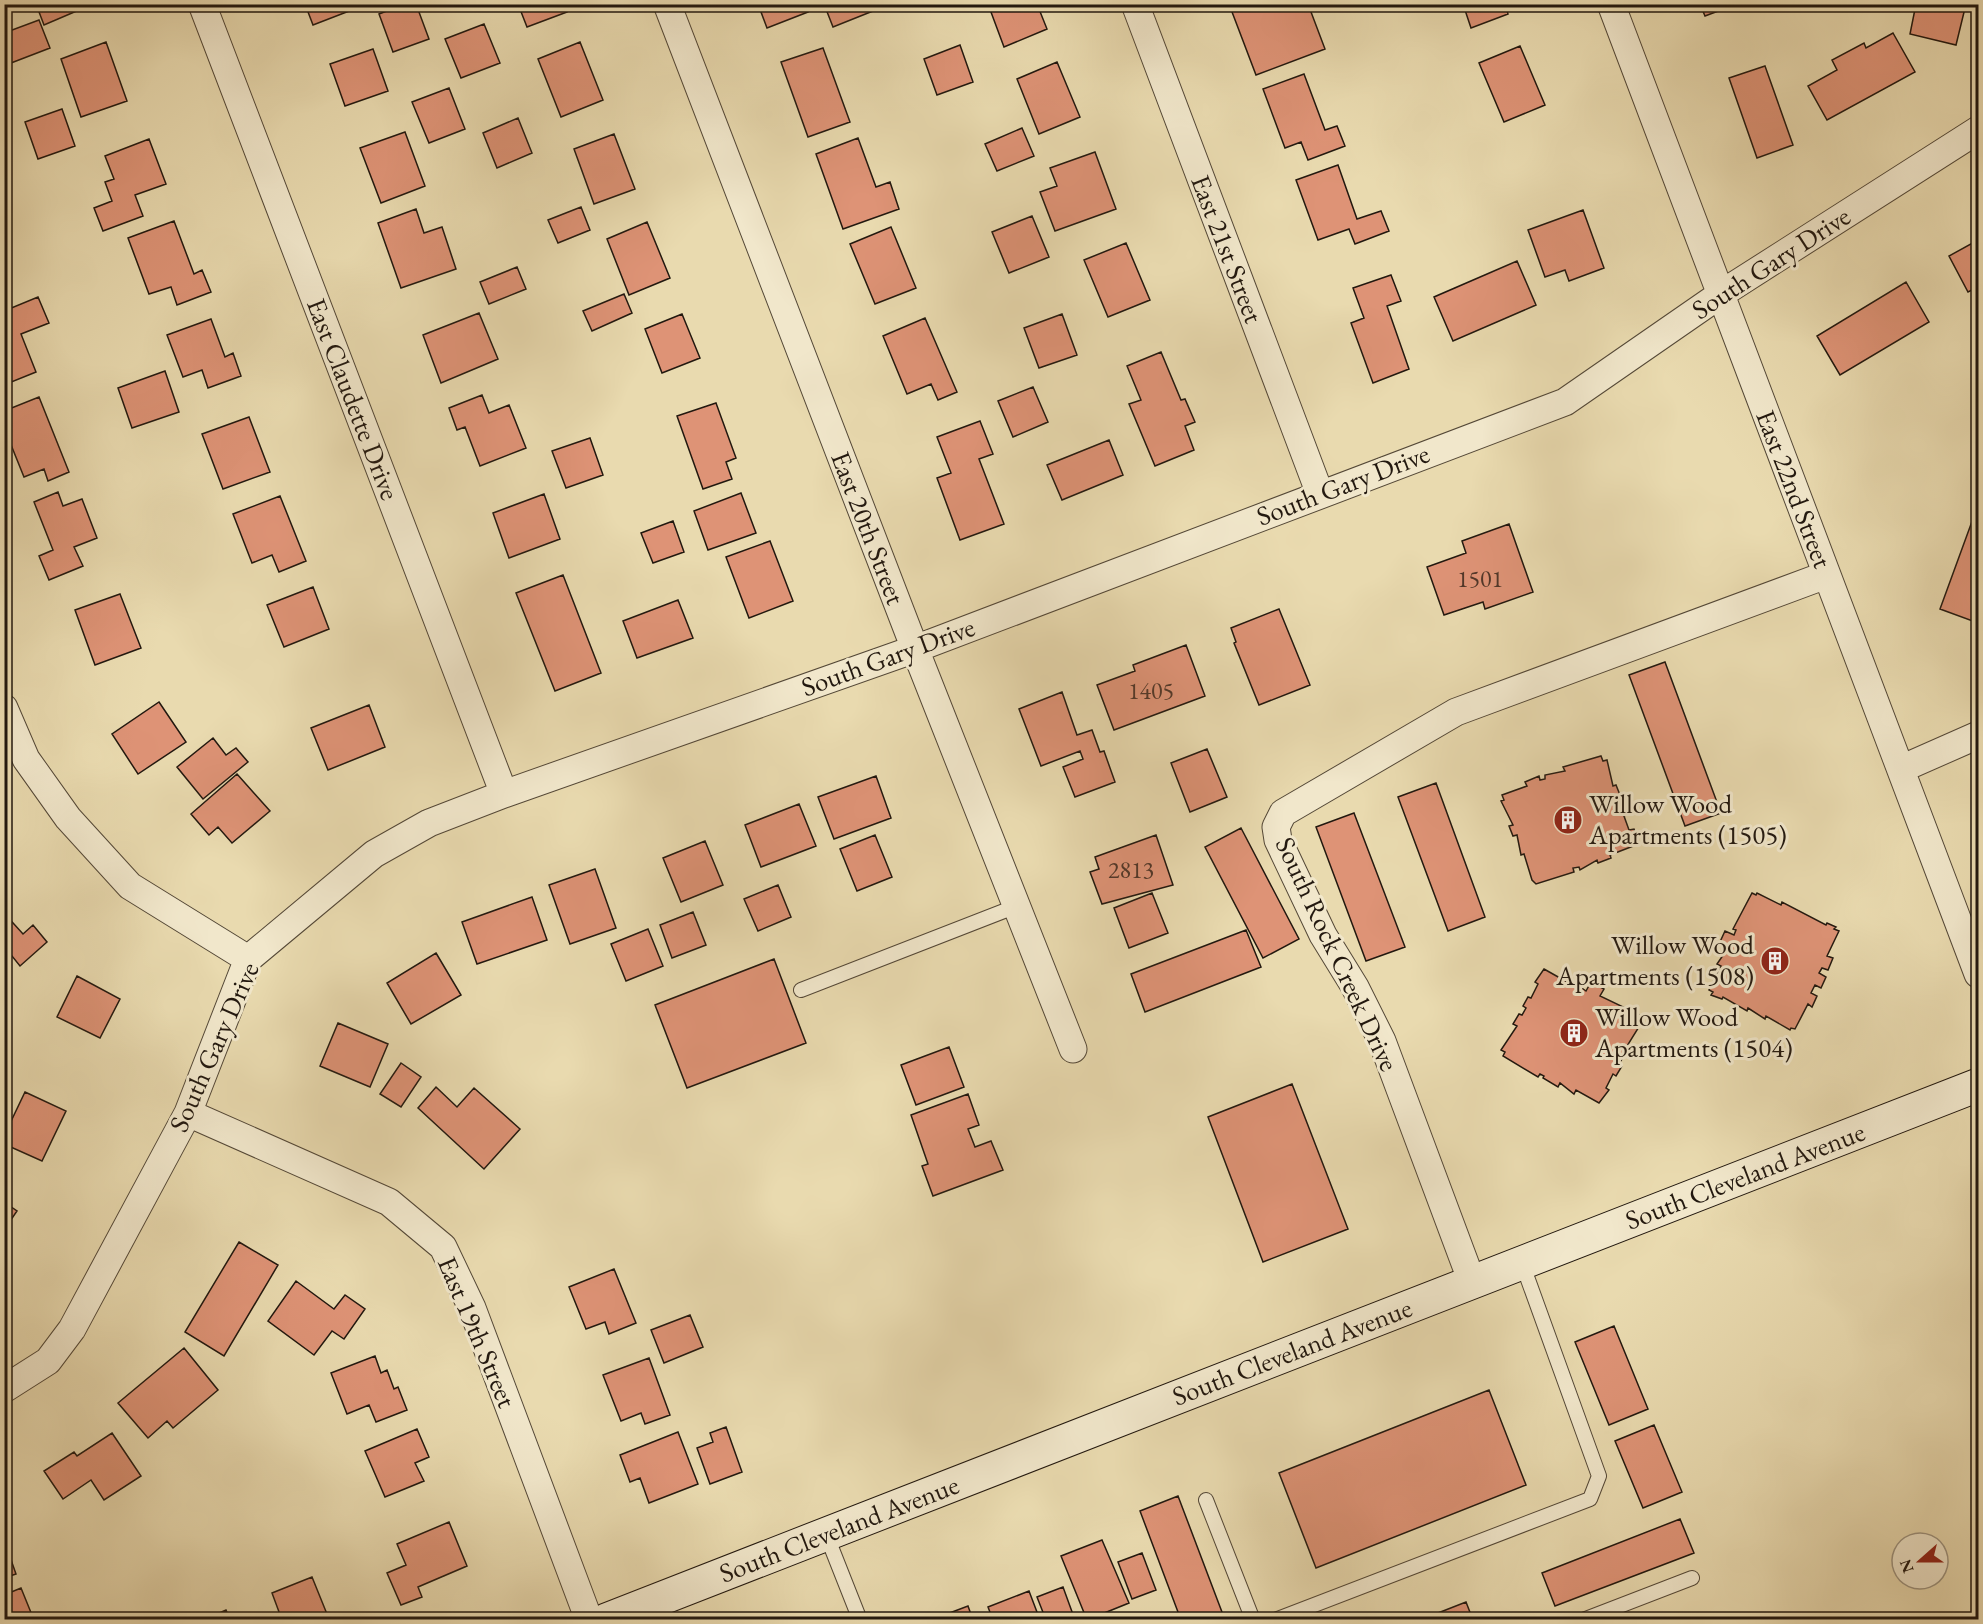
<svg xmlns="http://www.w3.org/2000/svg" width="1983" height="1624" viewBox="0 0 1983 1624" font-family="'EB Garamond',serif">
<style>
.building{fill:#de9376;stroke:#22180f;stroke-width:1.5}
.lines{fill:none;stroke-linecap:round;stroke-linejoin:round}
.lane-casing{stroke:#544837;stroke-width:16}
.street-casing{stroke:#544837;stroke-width:29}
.secondary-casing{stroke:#22180f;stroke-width:35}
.lane{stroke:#f1e7cb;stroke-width:14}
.street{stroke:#f1e7cb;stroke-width:27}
.secondary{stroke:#f1e7cb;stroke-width:33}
.labels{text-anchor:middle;stroke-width:6;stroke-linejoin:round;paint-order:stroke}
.number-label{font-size:24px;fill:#513729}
.street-label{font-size:27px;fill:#22180f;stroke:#f1e7cb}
.poi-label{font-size:27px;fill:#22180f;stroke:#f1e7cb;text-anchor:start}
</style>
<rect width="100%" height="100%" fill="#e9daaf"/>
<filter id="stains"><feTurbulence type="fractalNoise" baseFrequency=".00333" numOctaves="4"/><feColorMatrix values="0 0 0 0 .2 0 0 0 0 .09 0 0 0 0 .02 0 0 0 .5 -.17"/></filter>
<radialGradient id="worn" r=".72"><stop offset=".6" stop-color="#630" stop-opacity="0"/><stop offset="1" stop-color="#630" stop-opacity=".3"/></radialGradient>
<path class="building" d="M36,4H93L44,25Z
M305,4H356L357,8L313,25Z
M405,4H416L429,39L393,52L379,14Z
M518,4H564L567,12L527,27Z
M758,4H805L808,12L767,28Z
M824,4H882L883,7L833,27Z
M988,4H1037L1047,29L1004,47Z
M1229,4H1277L1279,9L1292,4H1308L1325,49L1256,75Z
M1463,4H1505L1508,14L1471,28Z
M1700,4H1737L1705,16Z
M1916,4H1966L1956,45L1910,34Z
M39,20L50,48L11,63L4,47V33Z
M484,24L500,63L461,78L445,39Z
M1893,33L1915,72L1827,120L1808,86L1837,70L1832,60L1864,43L1866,48Z
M106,42L127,101L81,117L61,59Z
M580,42L603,100L561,117L538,59Z
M960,45L973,82L937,95L924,59Z
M1520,46L1545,105L1504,122L1479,63Z
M823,48L850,122L808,137L781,62Z
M373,49L388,91L345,106L330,64Z
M1057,62L1080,117L1039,134L1017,79Z
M1765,66L1793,145L1757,158L1729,78Z
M1304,74L1325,130L1337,126L1345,146L1308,160L1301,142L1285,148L1263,89Z
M449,88L465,129L429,143L412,102Z
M62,109L75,146L38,159L25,122Z
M518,118L532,153L497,168L483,133Z
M1022,128L1034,156L997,171L985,144Z
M405,132L425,186L381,203L360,148Z
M614,134L635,189L594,204L574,149Z
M858,138L876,187L890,182L899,209L843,229L816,154Z
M149,139L166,184L135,195L143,216L103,231L94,208L112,201L105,182L114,179L105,156Z
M1095,152L1116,209L1055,231L1040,192L1057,186L1050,168Z
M1338,165L1357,219L1381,211L1389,231L1355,244L1349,229L1318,240L1296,180Z
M581,207L590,230L558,243L548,220Z
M416,209L424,233L442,227L456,269L401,288L378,223Z
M1583,210L1604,268L1569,281L1565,270L1545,277L1528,230Z
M1032,216L1049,257L1009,273L992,232Z
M174,221L194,274L202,270L211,292L177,305L171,287L149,294L128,238Z
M647,222L670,278L629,295L607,239Z
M891,227L916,288L875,304L850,244Z
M1978,240V287L1968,292L1949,256Z
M1126,243L1150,300L1108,317L1084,260Z
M1517,261L1536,305L1453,341L1434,297Z
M517,267L526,289L489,304L480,282Z
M1391,275L1401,301L1387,306L1409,369L1373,383L1351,323L1364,318L1353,288Z
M1906,282L1929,322L1840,375L1817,336Z
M624,294L632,313L592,331L583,311Z
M38,297L49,323L21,334L36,372L4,385V333L8,331L4,322V311Z
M479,313L498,359L441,383L423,335Z
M682,314L700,358L662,373L645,329Z
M1062,314L1077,355L1039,368L1024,328Z
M925,318L957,392L938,400L931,384L907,394L883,336Z
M211,319L225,357L233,353L241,376L208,388L202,370L183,377L167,335Z
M1161,352L1181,400L1185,399L1195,422L1185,426L1194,450L1155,466L1129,404L1141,400L1127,366Z
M165,371L179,412L132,428L118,388Z
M1033,387L1048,422L1013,437L998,401Z
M482,395L489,413L509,405L526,448L480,466L465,427L457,430L449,408Z
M39,397L69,472L48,481L44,469L24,477L7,435L4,436V411Z
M716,403L736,458L726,462L732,479L703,489L677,416Z
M249,417L270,472L223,489L202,434Z
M980,421L993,454L979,459L1004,524L960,540L937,478L951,473L937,437Z
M590,438L603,475L566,488L552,451Z
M1109,440L1123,475L1062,500L1047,465Z
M58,492L63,506L82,499L97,538L74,547L83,566L49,580L39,556L53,550L34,502Z
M741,493L756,533L708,550L694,511Z
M544,494L560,539L509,558L493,513Z
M280,496L306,561L279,572L272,555L252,563L233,514Z
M1978,505V623L1940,609Z
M673,521L684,552L653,563L641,533Z
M1509,524L1533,592L1485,609L1483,602L1444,615L1427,567L1466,553L1462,541Z
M770,541L793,601L749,618L726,557Z
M563,575L601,673L555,691L516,593Z
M313,587L329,629L284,647L267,605Z
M120,594L141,648L95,665L75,610Z
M678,600L693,638L637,658L623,621Z
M1279,609L1310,685L1259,705L1234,643L1236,642L1231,628Z
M1186,645L1205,696L1114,730L1097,685L1135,671L1133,665Z
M1665,662L1721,813L1685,826L1629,675Z
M1062,692L1077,735L1092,730L1100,752L1104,751L1115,782L1075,797L1063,767L1083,759L1080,751L1041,766L1019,709Z
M159,702L186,742L138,774L112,734Z
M369,705L385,747L328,770L311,728Z
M213,738L226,755L236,748L248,762L203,799L177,767Z
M1207,749L1227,797L1190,812L1171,763Z
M1601,756L1603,761L1607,760L1613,786L1616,785L1620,795L1617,796L1620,805L1624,804L1628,814L1624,816L1629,830L1634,829L1638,839L1635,841L1636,845L1610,855L1611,858L1598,863L1597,860L1580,870L1579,867L1573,868L1574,872L1536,884L1532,880L1524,854L1521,855L1517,835L1513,836L1509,826L1513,825L1501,801L1504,800L1502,795L1527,786L1525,782L1539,776L1540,780L1545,779V775L1565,771L1563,767Z
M237,774L270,811L232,843L218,827L209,835L191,814Z
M876,776L891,818L834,839L818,797Z
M1436,783L1485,917L1448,931L1398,797Z
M799,804L816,846L761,867L745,825Z
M1354,813L1405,947L1366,961L1316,827Z
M1241,828L1299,939L1263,958L1205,847Z
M875,835L892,877L857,891L840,849Z
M1156,835L1173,885L1102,904L1090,872L1099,869L1095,857Z
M705,841L723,885L681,902L663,858Z
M595,869L616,928L570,944L549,885Z
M778,885L791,917L758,931L744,899Z
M1152,893L1168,933L1129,948L1114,908Z
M1752,893L1756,895L1757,893L1781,905L1782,902L1826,925L1827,923L1836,927L1834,929L1839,931L1827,956L1833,958L1828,970L1822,968L1819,973L1826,977L1821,988L1815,985L1811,993L1817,996L1812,1007L1808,1004L1795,1029L1791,1028L1790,1030L1766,1016L1765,1019L1748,1008L1747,1011L1723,997L1722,999L1711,995L1713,992L1709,990L1721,966L1717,964L1728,948L1719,944L1725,931L1734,935L1736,930L1733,929Z
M532,897L547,940L477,964L462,922Z
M693,912L706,945L672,958L660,925Z
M4,913L23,934L33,925L47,942L20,966L8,951L4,955Z
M648,929L663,966L626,981L611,944Z
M1246,930L1261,967L1145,1012L1131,974Z
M436,953L461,995L411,1024L387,983Z
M774,959L806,1043L687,1088L655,1005Z
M1544,969L1567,982L1569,979L1586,991L1591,982L1604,989L1600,996L1642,1016L1639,1021L1642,1022L1627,1046L1630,1047L1618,1065L1622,1066L1616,1076L1613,1074L1606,1088L1609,1090L1599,1103L1576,1090L1574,1094L1560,1083L1558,1087L1543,1078L1544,1076L1540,1074L1538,1077L1503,1056L1505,1052L1501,1050L1517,1026L1513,1024L1519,1014L1522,1015L1526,1008L1523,1006L1528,997L1531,998L1538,984L1535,982Z
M77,976L120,999L100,1038L57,1017Z
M338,1023L388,1044L370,1087L320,1066Z
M949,1047L964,1087L916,1105L901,1065Z
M401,1063L421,1077L401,1107L380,1094Z
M1292,1084L1348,1229L1263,1262L1208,1117Z
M436,1087L457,1107L474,1088L520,1129L484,1169L418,1108Z
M25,1092L66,1111L42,1161L4,1144V1136Z
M968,1094L979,1125L968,1129L975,1147L991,1141L1003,1170L933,1196L922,1166L928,1164L911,1115Z
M4,1202L17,1211L4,1230Z
M239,1242L278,1265L224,1356L185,1332Z
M614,1269L636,1323L609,1334L605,1322L586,1329L569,1287Z
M296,1281L334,1309L345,1295L365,1309L344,1339L332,1331L314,1355L268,1321Z
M690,1315L703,1347L664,1363L651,1330Z
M1614,1326L1648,1409L1609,1425L1575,1342Z
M184,1348L218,1390L173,1428L167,1421L148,1438L118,1403Z
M375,1356L381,1373L387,1370L394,1389L398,1387L407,1410L376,1422L369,1405L347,1414L331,1373Z
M649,1358L670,1415L645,1424L641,1413L621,1421L603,1375Z
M1489,1390L1526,1485L1316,1568L1279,1473Z
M1654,1425L1682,1492L1643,1508L1615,1441Z
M726,1427L742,1472L710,1484L697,1448L713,1442L710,1433Z
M417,1429L429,1457L415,1463L424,1481L385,1497L365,1451Z
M678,1432L698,1484L649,1503L640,1478L630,1482L620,1455Z
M112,1433L141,1476L104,1500L91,1480L63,1499L44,1471L74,1452L77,1456Z
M1178,1496L1225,1620H1181L1140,1511Z
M1680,1519L1694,1553L1555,1606L1542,1573Z
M449,1522L467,1566L418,1587L422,1597L401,1605L387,1573L406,1565L397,1544Z
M4,1540L16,1574L4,1578Z
M1102,1540L1129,1603L1087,1620L1061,1556Z
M1142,1553L1156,1590L1132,1599L1118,1562Z
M312,1577L329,1619L282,1620L272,1593Z
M1063,1587L1075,1620H1046L1037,1597Z
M21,1588L34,1620H4V1595Z
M1029,1591L1040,1620H993L988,1607Z
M1466,1602L1473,1620H1420Z
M968,1606L973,1620H931Z
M226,1610L230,1620H203Z"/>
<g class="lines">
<g class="lane-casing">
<path id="lane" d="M801,990L1017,906
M1206,1500L1253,1620
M826,1534L860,1620
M1275,1620L1590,1499L1599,1476L1522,1263
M1583,1620L1692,1578"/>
</g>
<g class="street-casing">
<path id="street" d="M202,4L504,794
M667,4L915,649L1073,1049
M1135,4L1320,494
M1611,4L1978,974
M4,708L26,759L68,818L130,886L248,959
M1901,769L1978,735
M188,1113L389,1202L443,1247L472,1308L589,1620
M1472,1282L1382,1041L1355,987L1323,935L1278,840L1276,827L1283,813L1456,712L1826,575
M4,1389L48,1361L72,1329L188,1113L248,959L374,854L429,823L504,794L915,649L1565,402L1721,294L1978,130"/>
</g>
<g class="secondary-casing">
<path id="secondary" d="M606,1620L1978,1085"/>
</g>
<use href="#lane" class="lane"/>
<use href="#street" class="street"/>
<use href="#secondary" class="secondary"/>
</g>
<defs>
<g id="building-disc" transform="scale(1.5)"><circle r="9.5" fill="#8f2418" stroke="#f1e7cb"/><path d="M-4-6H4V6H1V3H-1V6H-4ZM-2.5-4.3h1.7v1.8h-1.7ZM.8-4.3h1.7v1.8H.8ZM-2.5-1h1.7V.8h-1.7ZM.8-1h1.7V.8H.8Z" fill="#fff"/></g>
</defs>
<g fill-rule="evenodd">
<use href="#building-disc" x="1568" y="820"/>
<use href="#building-disc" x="1775" y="961"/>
<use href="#building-disc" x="1574" y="1033"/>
</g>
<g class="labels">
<g class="number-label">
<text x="1480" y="587">1501</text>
<text x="1151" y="699">1405</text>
<text x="1131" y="878">2813</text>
</g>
<g class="street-label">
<text transform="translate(1227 249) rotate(69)" y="9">East 21st Street</text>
<text transform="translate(1771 263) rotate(-33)" y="9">South Gary Drive</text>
<text transform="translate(353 399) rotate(69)" y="9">East Claudette Drive</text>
<text transform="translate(1343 485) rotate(-21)" y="9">South Gary Drive</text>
<text transform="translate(1794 489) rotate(69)" y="9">East 22nd Street</text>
<text transform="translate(868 528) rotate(69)" y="9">East 20th Street</text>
<text transform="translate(888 657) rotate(-20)" y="9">South Gary Drive</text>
<text transform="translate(1337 954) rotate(65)" y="9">South Rock Creek Drive</text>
<text transform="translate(214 1047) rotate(-66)" y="9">South Gary Drive</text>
<text transform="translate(1745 1176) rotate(-21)" y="9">South Cleveland Avenue</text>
<text transform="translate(477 1332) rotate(67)" y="9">East 19th Street</text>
<text transform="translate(1292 1352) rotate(-21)" y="9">South Cleveland Avenue</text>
<text transform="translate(839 1529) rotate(-21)" y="9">South Cleveland Avenue</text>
</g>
<g class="poi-label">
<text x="1589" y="813">Willow Wood<tspan x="1589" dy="31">Apartments (1505)</tspan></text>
<text x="1754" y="954" text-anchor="end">Willow Wood<tspan x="1754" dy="31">Apartments (1508)</tspan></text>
<text x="1595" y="1026">Willow Wood<tspan x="1595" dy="31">Apartments (1504)</tspan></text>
</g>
</g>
<rect width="1983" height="1624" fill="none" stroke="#e9daaf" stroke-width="24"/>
<rect x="6" y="6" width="1971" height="1612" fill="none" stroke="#22180f" stroke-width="3"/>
<rect x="12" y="12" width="1959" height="1600" fill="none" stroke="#22180f" stroke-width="1.5"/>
<g transform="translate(1920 1561) rotate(249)"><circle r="28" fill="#f1e7cb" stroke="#9e9480" stroke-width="1.5"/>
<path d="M0-4.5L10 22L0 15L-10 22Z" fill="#8f2418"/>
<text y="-9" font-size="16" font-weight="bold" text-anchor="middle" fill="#22180f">N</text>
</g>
<rect width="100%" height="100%" filter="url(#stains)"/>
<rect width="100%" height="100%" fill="url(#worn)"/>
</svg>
